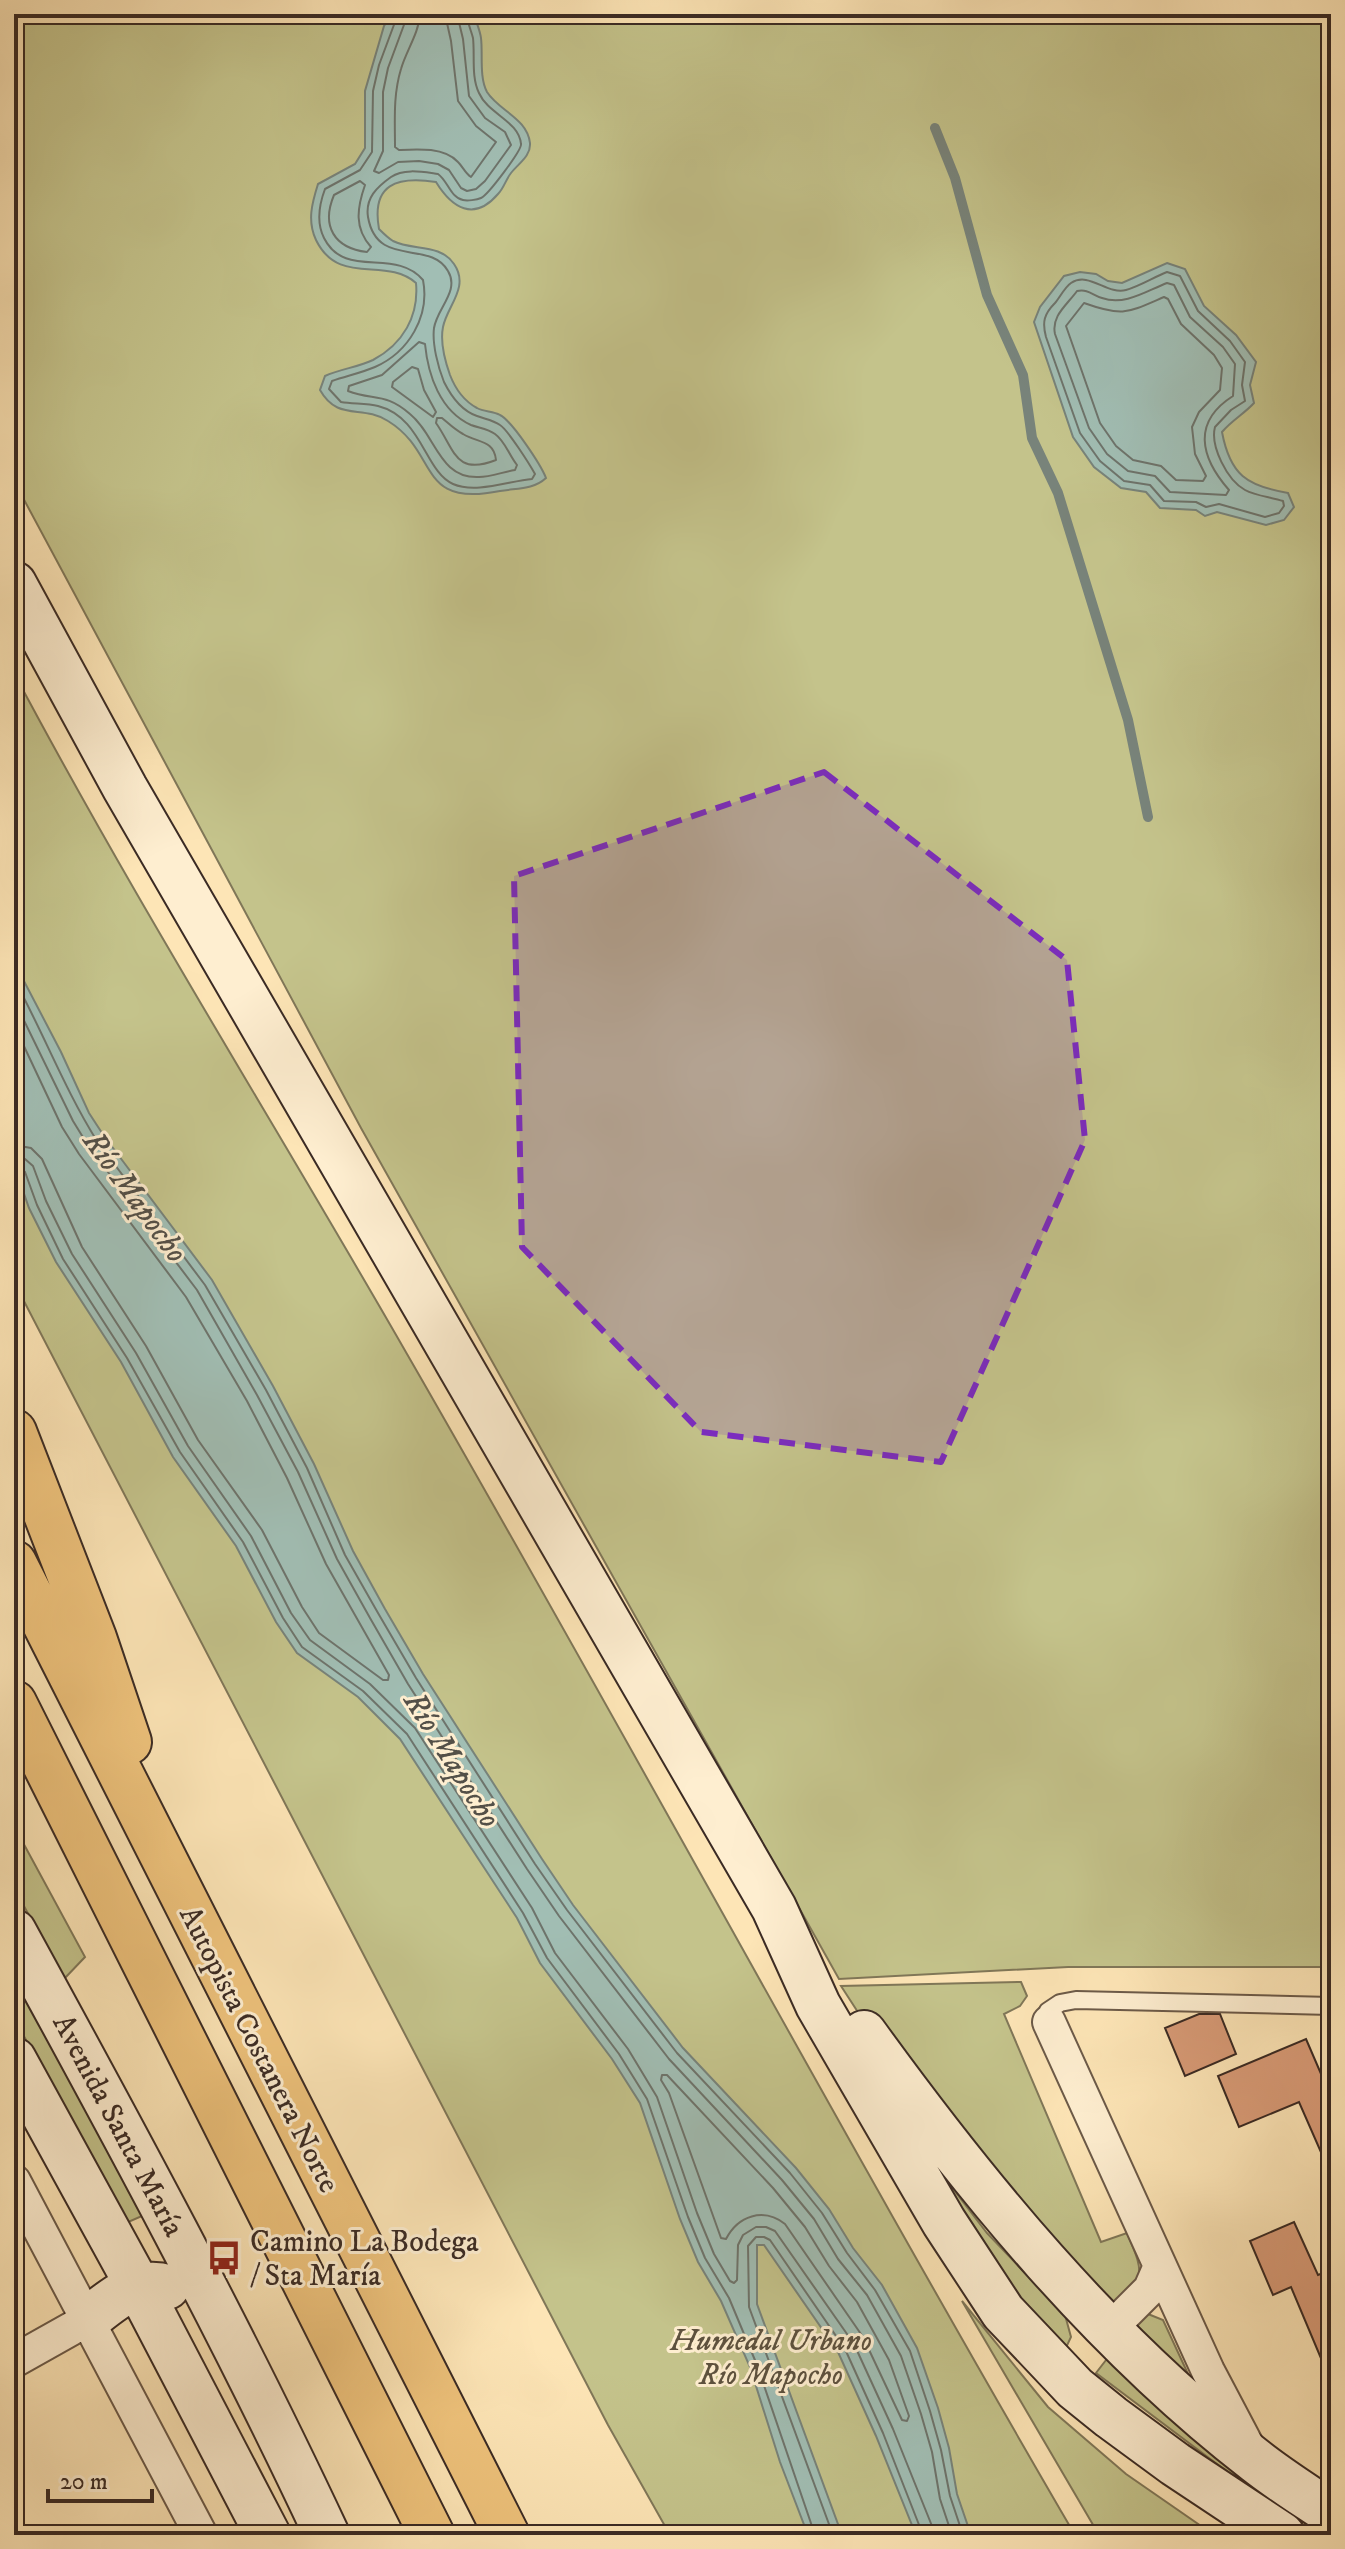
<svg xmlns="http://www.w3.org/2000/svg" width="1345" height="2549" viewBox="0 0 1345 2549" font-family="'IM FELL DW Pica',serif">
<style>
.green{fill:#c4c38b;stroke:#807758;stroke-width:2}
.water{fill:#a1beb4;stroke:#78837a;stroke-width:2}
.lines{fill:none;stroke-linecap:round;stroke-linejoin:round}
.shore{stroke:#6e746c;stroke-width:2}
.stream{stroke:#78837a;stroke-width:10}
.building{fill:#d89b77;stroke:#3b2b24;stroke-width:2}
.lane-casing{stroke:#6c5a48;stroke-width:20}
.street-casing{stroke:#6c5a48;stroke-width:36}
.secondary-casing{stroke:#3b2b24;stroke-width:48}
.highway-casing{stroke:#3b2b24;stroke-width:48}
.lane{stroke:#feeed0;stroke-width:16}
.street{stroke:#feeed0;stroke-width:32}
.secondary{stroke:#feeed0;stroke-width:44}
.highway{stroke:#eec27b;stroke-width:44}
.marked{fill:#7b2cbf;fill-opacity:0.2;stroke:#7b2cbf;stroke-width:6;stroke-dasharray:16 10;stroke-linejoin:round}
.labels{text-anchor:middle;stroke-width:6;stroke-linejoin:round;paint-order:stroke}
.street-label{font-size:30px;fill:#3b2b24;stroke:#feeed0}
.poi-label{font-size:30px;fill:#3b2b24;stroke:#feeed0;text-anchor:start}
.park-label{font-size:30px;font-style:italic;fill:#5d513e;stroke:#feeed0}
.water-label{font-size:32px;font-style:italic;fill:#545048;stroke:#feeed0}
</style>
<rect width="100%" height="100%" fill="#fde5b6"/>
<filter id="stains"><feTurbulence type="fractalNoise" baseFrequency=".0025" numOctaves="4"/><feColorMatrix values="0 0 0 0 .2 0 0 0 0 .09 0 0 0 0 .02 0 0 0 .5 -.17"/></filter>
<radialGradient id="worn" r=".72"><stop offset=".6" stop-color="#630" stop-opacity="0"/><stop offset="1" stop-color="#630" stop-opacity=".3"/></radialGradient>
<path class="green" d="M14,14H1331V1967H1068L839,1979L361,1128L14,481Z
M14,673C137,905 277,1127 407,1354C633,1746 847,2144 1075,2535H670L608,2425L14,1282Z
M14,1826L85,1957L64,1979L14,1888Z
M14,1975L142,2216L126,2223L14,2018Z
M1021,1982L1027,1996L1020,2006L1004,2014L1101,2242L1127,2233C1148,2280 1143,2280 1105,2312L876,2040L841,1986Z
M940,2172L987,2233L1065,2315L1071,2337L1063,2354L997,2284Z
M962,2301L1048,2407L1126,2474L1214,2535H1099Z
M1148,2314L1163,2320L1202,2404L1126,2334Z
M1113,2351L1160,2406L1329,2535H1311L1096,2373Z"/>
<path class="water" d="M392,14H474C476,22 480,30 481,38C483,54 479,77 487,92C499,111 527,118 530,143C531,156 519,163 511,173C506,179 504,188 498,194C474,222 452,208 436,182C397,176 371,184 379,229C383,233 388,238 393,241C412,251 440,243 454,264C470,287 447,306 443,327C440,342 445,361 450,375C455,388 464,401 477,408C484,412 493,411 500,415C512,421 541,465 546,478C533,490 517,488 500,491C416,508 440,453 388,421C362,404 338,422 320,390L325,376C340,369 359,367 373,360C403,344 419,316 416,283C385,256 339,287 316,240C307,221 312,203 318,184L355,164L365,148V91L384,26Z
M1167,263L1185,269L1204,306L1236,335L1256,362L1250,385L1254,403C1244,414 1232,420 1222,432C1230,475 1247,486 1288,493L1294,507L1284,520L1266,525L1217,512L1205,516L1196,510L1160,508L1146,492L1121,488L1094,467L1073,437L1034,322L1040,307L1064,276L1080,272L1096,274L1108,281L1122,283Z
M14,962L61,1052L89,1113L104,1136L212,1280L273,1386L314,1464L353,1551L385,1609L423,1674L542,1859L573,1905L683,2048L796,2168L829,2209L853,2248L882,2285L917,2348L938,2408L949,2448L957,2494L971,2535H916L876,2436L838,2352L764,2245H757V2304L842,2535H808L780,2462L750,2367L721,2301L698,2262L680,2219L640,2103L612,2059L540,1963L517,1918L400,1739L358,1697L297,1653L276,1622L236,1546L173,1457L121,1362L56,1262L29,1208L14,1165Z"/>
<g class="lines">
<path class="shore" d="M398,14L379,65L373,91L372,152L360,170L325,189C319,205 316,222 324,238C345,280 395,247 423,280C430,316 409,352 375,367C361,373 346,376 332,381L329,389L341,402C353,404 367,403 378,406C422,417 425,472 453,484C476,494 509,481 532,479L535,474C530,465 508,430 500,425C493,420 485,419 477,416C462,411 451,396 444,382C438,367 432,344 434,328C437,308 460,291 448,271C430,239 377,269 368,217C365,198 377,187 391,177C404,168 423,172 438,174C448,181 450,197 463,200C467,201 477,200 481,198C488,195 522,150 521,144C519,121 488,114 479,93C471,77 475,55 473,38C471,30 467,22 467,14
M408,14L388,68L383,92V151L374,171L379,173L398,162L419,161L438,164L449,170L461,188L467,191L476,189L485,181L511,145L505,132L485,118L469,96L463,39L457,14
M420,14C419,33 406,51 401,69C393,95 395,121 395,147L399,150C417,149 444,147 458,162C463,167 465,173 471,177L496,142L476,126L458,101L451,41L445,14
M360,181L365,185C357,208 354,228 371,247L367,252C334,248 321,226 334,195Z
M1167,272L1180,276L1198,311L1230,341L1245,362L1242,385L1245,401L1231,410L1215,427C1210,446 1227,480 1245,490C1256,496 1271,497 1283,501L1284,506L1279,513L1265,517L1219,504L1206,507L1196,502L1164,501L1150,485L1124,481L1100,461L1080,433L1046,337C1042,322 1044,314 1055,303C1060,297 1065,287 1071,283C1089,271 1107,295 1126,290C1140,286 1154,277 1167,272Z
M1167,283L1174,285L1190,317L1223,347L1235,364L1233,396C1192,422 1200,457 1229,490L1226,495L1170,492L1155,476L1128,471L1107,454L1089,428L1055,334C1051,316 1067,305 1077,291C1089,289 1092,295 1102,298C1125,306 1146,291 1167,283Z
M1164,297L1168,299L1181,324L1214,355L1222,368L1220,390L1199,412L1192,427L1195,454L1206,476L1203,481L1176,480L1161,466L1133,460L1116,446L1100,423L1066,326L1084,303C1123,317 1127,313 1164,297Z
M419,342L425,344C428,375 440,411 471,425C479,428 488,429 495,434C505,441 509,455 517,465L515,470C503,472 490,477 479,477C439,479 436,435 410,414C385,392 373,401 348,391L349,386L382,375Z
M412,367L418,369L424,390L436,412L433,417L392,387L393,382Z
M437,418H442C448,423 455,430 463,434C478,443 494,440 496,460C455,476 455,450 436,423Z
M14,979C43,1032 65,1090 97,1141L205,1285L266,1390L307,1468L345,1555L378,1613L416,1678L535,1864L567,1910L677,2053L790,2173L822,2213L847,2253L875,2290L910,2351L930,2411L941,2450L950,2496L963,2535
M14,1000L73,1121L89,1147L197,1290L257,1395L298,1472L337,1559L370,1618L408,1684L527,1869L559,1916L669,2059L782,2180L814,2219L838,2259L867,2295L901,2356L921,2414L932,2452L940,2499L952,2535
M14,1025L62,1127L79,1154L186,1297L247,1401L287,1478L326,1564L389,1675L388,1680H383L319,1633L302,1607L262,1530L198,1440L146,1346L82,1247L42,1159L31,1148L14,1145
M14,1157L25,1159L33,1166L46,1201L72,1254L136,1353L188,1446L251,1536L291,1613L310,1640L370,1684L415,1728L532,1908L555,1953L628,2049L657,2097L697,2213L714,2254L730,2281L734,2283L737,2280L738,2245L743,2235L756,2227H766L775,2231L854,2344L893,2429L932,2526L933,2535
M14,1167L25,1172L37,1205L63,1259L127,1358L180,1452L243,1542L283,1618L302,1647L363,1691L407,1734L523,1913L547,1958L619,2054L647,2099L688,2217L705,2258L729,2298L757,2365L815,2535
M662,2075H667L773,2188L805,2227L829,2266L857,2302L889,2360L909,2416L907,2421L902,2420L863,2337L785,2224C763,2207 738,2216 726,2239L721,2238L669,2093L661,2080Z
M833,2535L749,2307L748,2246L756,2237H764L770,2240L845,2349L883,2433L923,2535"/>
<path class="stream" d="M935,128L955,178L987,295L1023,375L1032,438L1058,493L1128,720L1148,817"/>
</g>
<path class="building" d="M1199,2014H1220L1236,2054L1185,2076L1165,2028Z
M1306,2039L1331,2097V2175L1299,2102L1239,2127L1218,2076Z
M1294,2222L1318,2275L1331,2270V2382L1291,2287L1273,2295L1250,2241Z"/>
<g class="lines">
<g class="lane-casing">
<path id="lane" d="M1049,2022L1048,2011L1060,2003L1076,2000L1331,2006"/>
</g>
<g class="street-casing">
<path id="street" d="M1049,2022L1208,2371L1247,2445
M14,2181L201,2535
M1110,2329L1150,2289L1160,2266
M14,2361L87,2320"/>
</g>
<g class="secondary-casing">
<path id="secondary" d="M14,584L125,788L774,1908L818,2005L944,2222L1003,2312L1075,2388L1111,2417L1175,2464L1282,2535
M14,1932C123,2131 231,2330 327,2535
M864,2033C977,2189 1103,2343 1256,2461C1280,2480 1306,2496 1331,2513
M14,2060L138,2286L268,2535
M87,2320C110,2302 136,2277 167,2287"/>
</g>
<g class="highway-casing">
<path id="highway" d="M14,1432L94,1638L129,1742
M14,1563L507,2535
M14,1703L432,2535"/>
</g>
<use href="#lane" class="lane"/>
<use href="#street" class="street"/>
<use href="#secondary" class="secondary"/>
<use href="#highway" class="highway"/>
</g>
<path class="marked" d="M824,772L1067,960L1085,1140L941,1462L701,1432L522,1247L514,876Z"/>
<defs>
<g id="bus-bare" transform="scale(2.76)"><path d="M-5-6H5V4H4V6H2V4H-2V6H-4V4H-5ZM-3.5-4V0h7V-4ZM-3.5 1.2v1.5H-2V1.2ZM2 1.2v1.5H3.5V1.2Z" fill="#8f2418" stroke="#feeed0" stroke-width="2.5" paint-order="stroke"/></g>
</defs>
<g fill-rule="evenodd">
<use href="#bus-bare" x="224" y="2258"/>
</g>
<g class="labels">
<g class="street-label">
<text transform="translate(260 2049) rotate(63)" y="10">Autopista Costanera Norte</text>
<text transform="translate(119 2125) rotate(62)" y="10">Avenida Santa María</text>
</g>
<g class="poi-label">
<text x="250" y="2251">Camino La Bodega<tspan x="250" dy="34">/ Sta María</tspan></text>
</g>
<g class="park-label">
<text x="771" y="2350">Humedal Urbano<tspan x="771" dy="34">Río Mapocho</tspan></text>
</g>
<g class="water-label">
<text transform="translate(136 1196) rotate(54)" y="11">Río Mapocho</text>
<text transform="translate(453 1759) rotate(58)" y="11">Río Mapocho</text>
</g>
</g>
<rect width="1345" height="2549" fill="none" stroke="#fde5b6" stroke-width="48"/>
<rect x="16" y="16" width="1313" height="2517" fill="none" stroke="#3b2b24" stroke-width="4"/>
<rect x="24" y="24" width="1297" height="2501" fill="none" stroke="#3b2b24" stroke-width="2"/>
<path d="M48 2489v12h104v-12" fill="none" stroke="#3b2b24" stroke-width="4"/>
<text x="60" y="2489" font-size="24" fill="#3b2b24" stroke="#feeed0" stroke-width="6" paint-order="stroke">20 m</text>
<rect width="100%" height="100%" filter="url(#stains)"/>
<rect width="100%" height="100%" fill="url(#worn)"/>
</svg>
